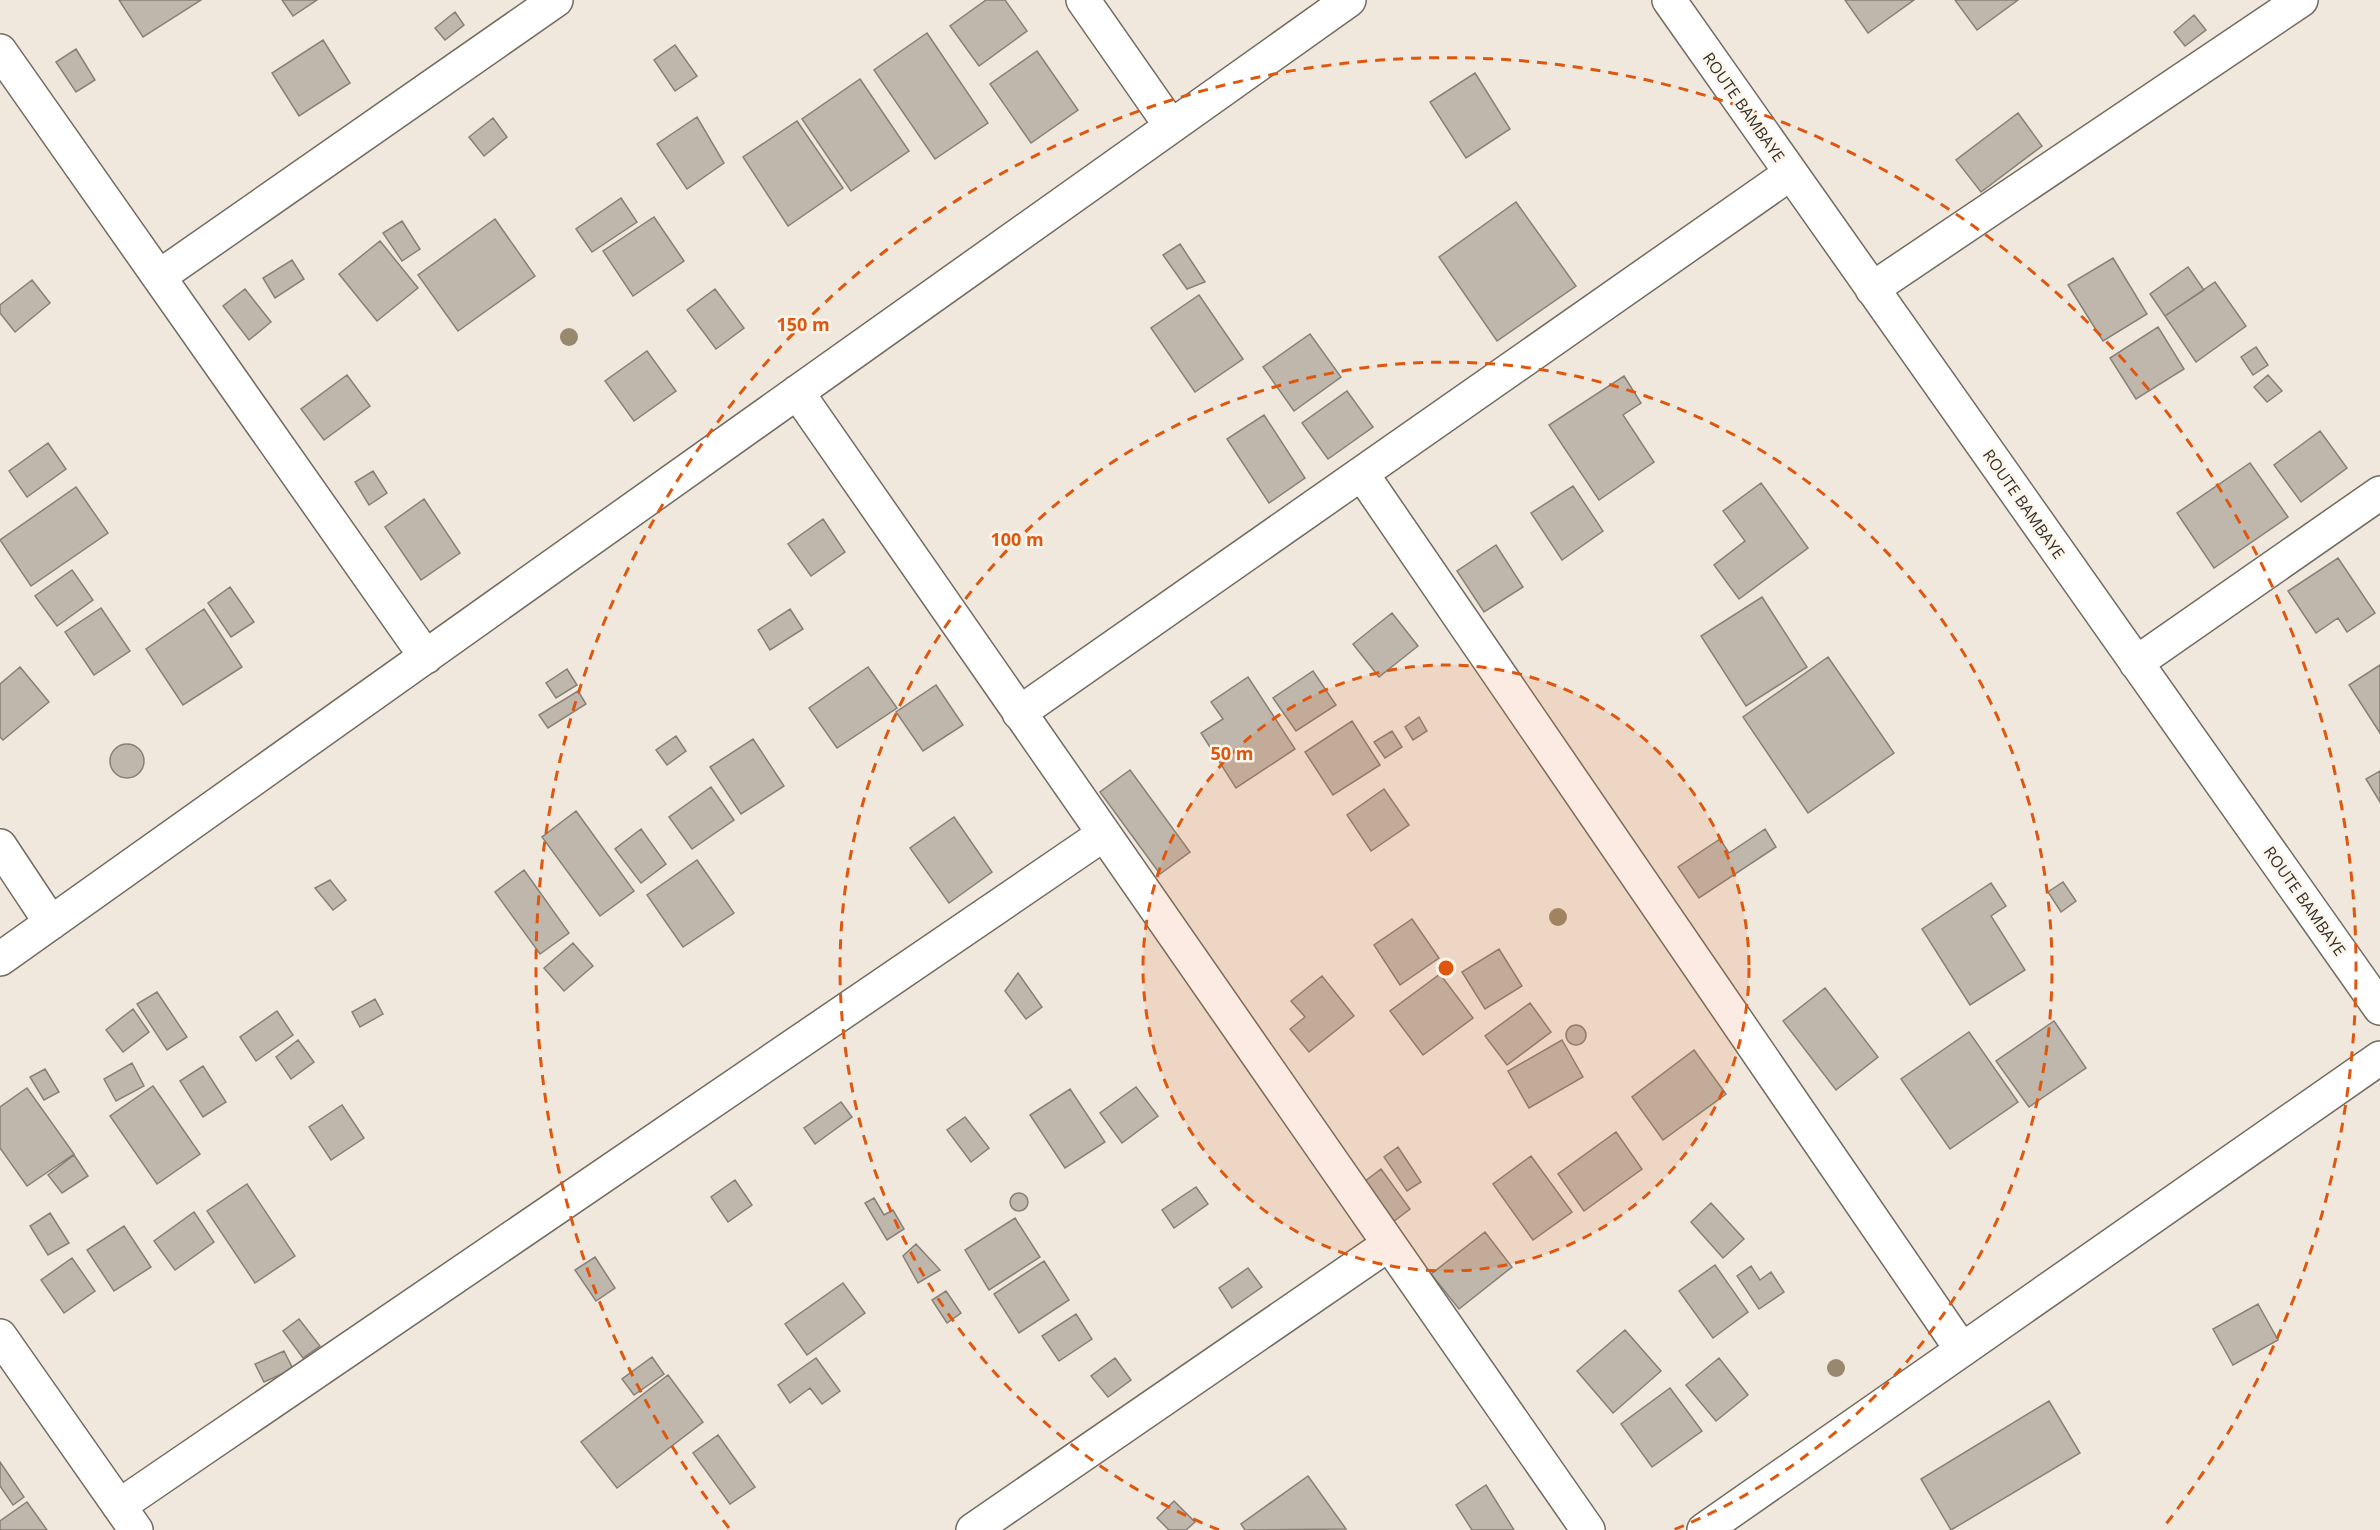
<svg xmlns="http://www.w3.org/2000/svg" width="2380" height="1530" viewBox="0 0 2380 1530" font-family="'Open Sans',sans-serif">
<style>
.building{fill:#bfb7ac;stroke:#878076;stroke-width:1.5}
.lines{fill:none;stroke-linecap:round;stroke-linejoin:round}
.minor-casing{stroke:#726b61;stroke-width:36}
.minor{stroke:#fff;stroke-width:33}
.tree{fill:#99886d}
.ring{fill:none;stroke:#df570e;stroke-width:3;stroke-dasharray:10 8}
.labels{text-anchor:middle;stroke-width:5;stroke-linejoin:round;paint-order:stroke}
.street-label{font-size:16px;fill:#33302c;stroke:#fdf5ea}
.centre{fill:#df570e;stroke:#fdf5ea;stroke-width:3}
.ring-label{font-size:18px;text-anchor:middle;font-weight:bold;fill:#df570e;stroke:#fdf5ea;stroke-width:5;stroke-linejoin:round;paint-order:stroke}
</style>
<rect width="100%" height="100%" fill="#f0e8dd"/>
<path class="building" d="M119,0H201L143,37Z
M282,0H317L293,16Z
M986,0H1005L1027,31L979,66L950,26Z
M1845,0H1914L1868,33Z
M1955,0H2018L1977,30Z
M455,12L464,25L445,40L435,28Z
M2194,15L2206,30L2185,46L2174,32Z
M927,33L988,123L935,159L874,70Z
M323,40L350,83L299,116L272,73Z
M675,45L697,76L675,91L654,60Z
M76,49L95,80L76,92L56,62Z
M1037,51L1078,110L1031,143L990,84Z
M1475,73L1510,129L1466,158L1430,102Z
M860,79L909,151L851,191L802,119Z
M2018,113L2042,146L1981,192L1956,160Z
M697,117L724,163L687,189L657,144Z
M493,118L507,137L484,156L469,137Z
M797,121L843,188L788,226L743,157Z
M621,198L637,222L592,252L576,229Z
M1516,202L1576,286L1497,341L1439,257Z
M654,217L684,261L633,296L603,251Z
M495,219L535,276L458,331L418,275Z
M402,221L420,249L402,261L383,233Z
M380,241L418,288L377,321L339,274Z
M1180,244L1205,282L1187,289L1163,255Z
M2113,258L2147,314L2103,341L2068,285Z
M292,260L304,279L275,298L263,278Z
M2188,267L2204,290L2165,316L2150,294Z
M32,280L50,303L15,332L0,313V305Z
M2215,282L2246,326L2196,362L2165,316Z
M245,289L271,322L249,340L223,306Z
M715,289L744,328L716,349L687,310Z
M1199,295L1243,359L1195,392L1151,328Z
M2158,327L2184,369L2136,399L2110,358Z
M1310,334L1341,377L1294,411L1263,367Z
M2256,347L2268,365L2253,375L2241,357Z
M647,351L676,391L634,421L605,381Z
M347,375L370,406L324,440L301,409Z
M2268,375L2282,391L2267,402L2254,387Z
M1624,376L1641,403L1623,415L1654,462L1599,500L1549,425Z
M1347,391L1373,427L1328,459L1302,423Z
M1264,415L1305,478L1269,503L1227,439Z
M2320,431L2347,468L2301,502L2274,465Z
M48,443L66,469L27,497L9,471Z
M2250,463L2288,517L2214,568L2177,513Z
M373,471L387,493L369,505L355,482Z
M1761,483L1808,548L1739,599L1714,565L1745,541L1723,511Z
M1573,486L1603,531L1562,560L1531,513Z
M76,487L108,533L31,586L0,540Z
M424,499L460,553L421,580L385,527Z
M823,519L845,552L811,576L788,544Z
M1496,545L1523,587L1484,612L1457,571Z
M2338,558L2375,613L2347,632L2338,618L2316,633L2288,591Z
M72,570L93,600L57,626L35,596Z
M230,587L254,622L231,637L208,603Z
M1762,597L1807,667L1746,706L1701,636Z
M101,608L130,651L94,675L65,632Z
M204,609L242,667L183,705L146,649Z
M790,609L803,629L770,650L758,630Z
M1392,613L1418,646L1379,677L1353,644Z
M1828,657L1894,753L1808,813L1743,717Z
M2380,665V733L2349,685Z
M20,667L49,702L3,740L0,737V684Z
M868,667L897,708L837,748L809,708Z
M567,669L577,685L556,698L546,683Z
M1313,671L1336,705L1296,731L1273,698Z
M1248,677L1295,749L1236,788L1201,733L1223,719L1211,702Z
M936,685L963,725L923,751L896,712Z
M578,691L586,704L548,728L539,715Z
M1419,717L1427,731L1413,740L1405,727Z
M1352,721L1380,765L1333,795L1305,752Z
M1392,731L1402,747L1385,758L1374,742Z
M676,736L686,751L667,765L656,750Z
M753,739L784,786L741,814L710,767Z
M110 761a17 17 0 1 1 34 0a17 17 0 1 1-34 0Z
M1130,770L1190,852L1160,874L1100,792Z
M2380,771V802L2366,779Z
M711,787L734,820L692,849L669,817Z
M1384,789L1409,825L1371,851L1347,815Z
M576,811L634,891L600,916L542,837Z
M954,817L992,872L949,903L910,848Z
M641,829L666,864L641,883L615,849Z
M1765,829L1776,847L1699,898L1678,867L1720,839L1729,853Z
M697,860L734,913L683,947L647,895Z
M524,870L569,933L540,954L495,892Z
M330,880L346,900L333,910L315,888Z
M2063,882L2076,901L2061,912L2048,892Z
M1991,883L2006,906L1991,916L2025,970L1970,1005L1922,929Z
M1412,919L1439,958L1400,985L1374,945Z
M573,943L593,966L564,991L544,968Z
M1499,949L1522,986L1485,1009L1462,972Z
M1018,973L1042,1007L1026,1019L1005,991Z
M1440,974L1473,1018L1423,1055L1390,1011Z
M1322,976L1354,1016L1309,1052L1290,1029L1305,1017L1291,1001Z
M1825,988L1878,1057L1836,1090L1783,1021Z
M157,992L187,1037L167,1050L137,1004Z
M375,999L383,1014L360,1027L352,1012Z
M1530,1003L1551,1032L1507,1065L1485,1036Z
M133,1009L149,1032L123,1052L106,1030Z
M277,1011L293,1035L256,1061L240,1037Z
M2054,1021L2086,1068L2029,1107L1996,1061Z
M1566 1035a10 10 0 1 1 20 0a10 10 0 1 1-20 0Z
M1969,1032L2018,1102L1950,1149L1901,1079Z
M298,1040L314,1062L291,1079L276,1057Z
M1562,1040L1583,1077L1529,1108L1508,1071Z
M1694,1050L1726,1094L1663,1140L1632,1097Z
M132,1063L144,1086L116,1101L104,1079Z
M203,1066L226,1102L203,1117L180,1081Z
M45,1069L59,1092L44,1100L30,1077Z
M153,1086L200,1154L157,1184L110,1116Z
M1136,1087L1158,1116L1122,1143L1100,1113Z
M27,1088L74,1154L27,1186L0,1148V1107Z
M1070,1089L1105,1142L1065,1168L1030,1115Z
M841,1102L852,1117L815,1144L804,1128Z
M342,1105L364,1138L331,1160L309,1127Z
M965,1117L989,1148L971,1162L947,1130Z
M1616,1132L1642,1169L1584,1211L1558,1174Z
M1398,1147L1421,1182L1407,1191L1384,1157Z
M74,1155L88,1176L62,1193L48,1175Z
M1531,1156L1572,1212L1533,1240L1493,1184Z
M1381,1169L1410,1209L1393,1222L1364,1182Z
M735,1180L752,1205L728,1222L711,1197Z
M247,1184L295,1256L255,1283L207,1211Z
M1196,1187L1208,1204L1174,1228L1162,1210Z
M1010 1202a9 9 0 1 1 18 0a9 9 0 1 1-18 0Z
M874,1198L884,1215L893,1210L904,1229L887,1240L865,1203Z
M1711,1203L1744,1239L1723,1258L1691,1222Z
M194,1212L214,1242L175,1270L154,1241Z
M50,1213L69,1243L48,1255L30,1226Z
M1015,1218L1040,1257L989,1290L965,1250Z
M124,1226L151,1267L114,1291L87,1250Z
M1485,1232L1512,1267L1459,1309L1431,1274Z
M916,1244L940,1270L918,1283L903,1256Z
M595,1257L615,1288L596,1301L575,1270Z
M72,1258L95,1291L64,1313L41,1280Z
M1044,1261L1069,1300L1019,1333L994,1294Z
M1715,1265L1748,1312L1713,1338L1679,1291Z
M1751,1266L1760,1280L1771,1272L1784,1292L1759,1309L1737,1276Z
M1248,1268L1262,1287L1232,1308L1219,1288Z
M843,1283L865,1313L807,1355L785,1324Z
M946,1291L961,1313L947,1323L932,1300Z
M2258,1304L2278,1340L2233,1365L2213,1329Z
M1076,1314L1092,1339L1059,1361L1042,1336Z
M299,1319L320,1346L303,1358L283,1331Z
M1625,1330L1661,1371L1613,1413L1577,1371Z
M284,1351L293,1369L264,1382L255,1364Z
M652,1357L664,1374L634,1395L622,1379Z
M816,1358L840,1391L822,1404L810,1388L790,1403L778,1385Z
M1115,1358L1131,1380L1108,1397L1091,1376Z
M1719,1358L1748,1395L1716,1421L1686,1385Z
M668,1375L703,1422L617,1488L581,1442Z
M1670,1388L1702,1431L1652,1467L1621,1424Z
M2049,1401L2080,1453L1951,1530L1921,1479Z
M718,1435L755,1487L730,1504L693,1453Z
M0,1462L24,1497L13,1505L0,1486Z
M1308,1476L1346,1529L1245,1530L1241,1524Z
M1486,1485L1514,1530H1472L1456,1505Z
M1174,1501L1195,1522L1186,1530H1169L1157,1518Z
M27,1502L47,1530H0V1521Z"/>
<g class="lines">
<g class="minor-casing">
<path id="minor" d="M1083,0L1171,126
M1669,0L2380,1008
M0,51L426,657
M160,276L556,0
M1872,289L2301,0
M797,392L1588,1530
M1362,474L1962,1350
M2136,663L2380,493
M1019,713L1791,173
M0,846L51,923
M0,959L1349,0
M0,1336L136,1530
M119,1506L1104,834
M973,1530L1389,1244
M1704,1530L2380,1058"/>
</g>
<use href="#minor" class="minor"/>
</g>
<g class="tree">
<circle cx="569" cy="337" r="9"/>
<circle cx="1558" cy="917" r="9"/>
<circle cx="1836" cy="1368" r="9"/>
</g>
<circle cx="1446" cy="968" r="303" fill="#df570e" fill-opacity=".12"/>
<g class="ring">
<circle cx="1446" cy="968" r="303"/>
<path d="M1219 1530A606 606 0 1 1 1673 1530"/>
<path d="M729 1528A910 910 0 1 1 2163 1528"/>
</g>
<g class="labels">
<g class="street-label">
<text transform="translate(1744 107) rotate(55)" y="6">ROUTE BAMBAYE</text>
<text transform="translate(2024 504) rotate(55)" y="6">ROUTE BAMBAYE</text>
<text transform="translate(2305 901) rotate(55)" y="6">ROUTE BAMBAYE</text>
</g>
</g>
<circle cx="1446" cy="968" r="9" class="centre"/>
<g class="ring-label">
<text x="803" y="331">150 m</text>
<text x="1017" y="546">100 m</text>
<text x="1232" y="760">50 m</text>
</g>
</svg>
